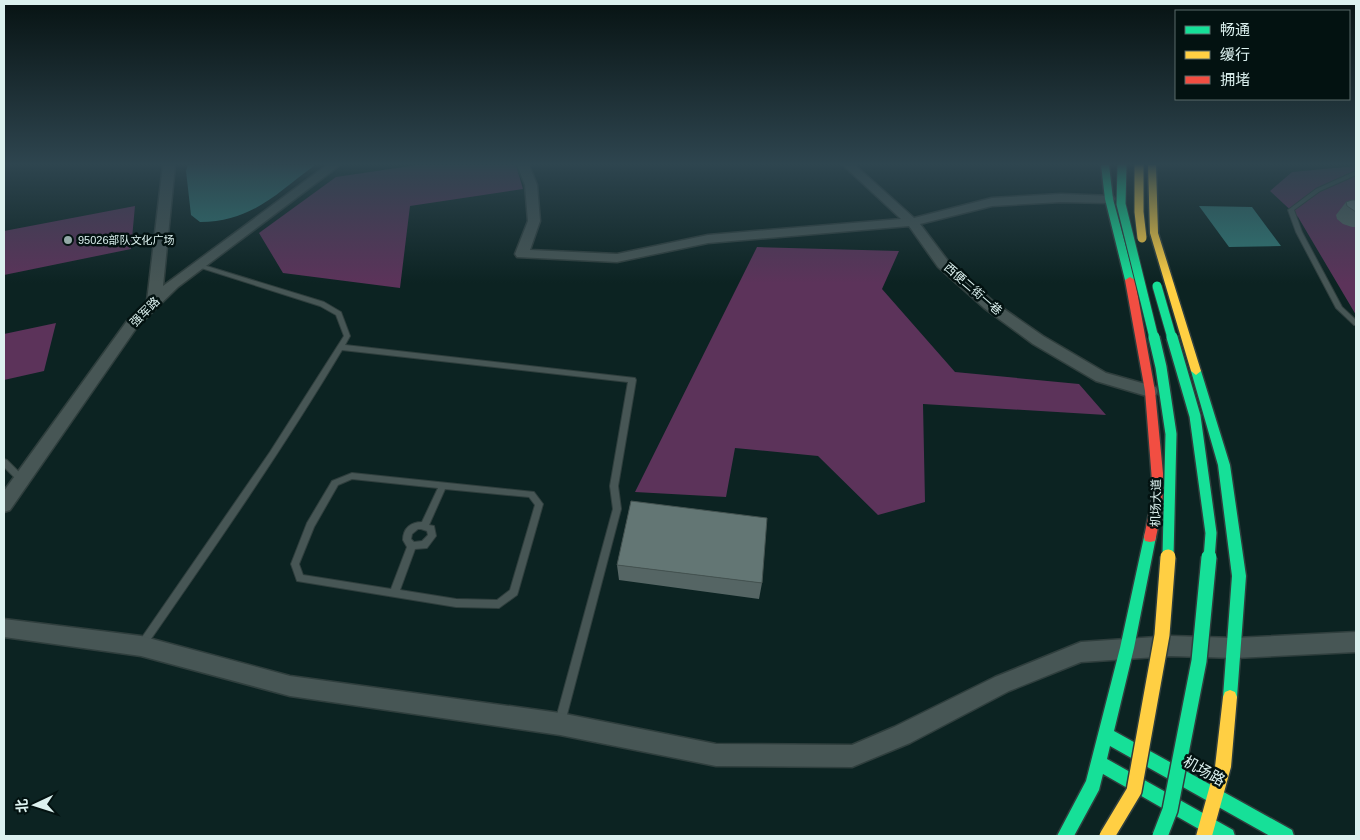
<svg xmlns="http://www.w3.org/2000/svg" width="1360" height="840" viewBox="0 0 1360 840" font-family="Helvetica,'Noto Sans SC',sans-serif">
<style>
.green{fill:#5c335a}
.water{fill:#317976}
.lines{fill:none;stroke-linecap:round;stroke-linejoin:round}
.lane-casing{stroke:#2f3e3d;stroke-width:2}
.street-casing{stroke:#2f3e3d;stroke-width:3}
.fast-casing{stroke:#2f3e3d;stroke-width:3}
.slow-casing{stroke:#2f3e3d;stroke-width:3}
.jam-casing{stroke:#2f3e3d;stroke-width:3}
.lane{fill:#475655;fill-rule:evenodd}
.street{fill:#475655;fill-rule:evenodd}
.fast{fill:#16e098;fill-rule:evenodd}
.slow{fill:#ffcf43;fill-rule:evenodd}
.jam{fill:#f24e42;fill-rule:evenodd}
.fast-bridge-far2-casing{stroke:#2f3e3d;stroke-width:11;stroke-linecap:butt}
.fast-bridge-far1-casing{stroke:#2f3e3d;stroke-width:14;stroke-linecap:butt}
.fast-bridge-casing{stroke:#2f3e3d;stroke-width:18;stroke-linecap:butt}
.slow-bridge-far2-casing{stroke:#2f3e3d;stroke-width:11;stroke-linecap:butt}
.slow-bridge-far1-casing{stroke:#2f3e3d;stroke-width:14;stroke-linecap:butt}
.slow-bridge-casing{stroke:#2f3e3d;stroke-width:18;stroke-linecap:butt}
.fast-bridge-far2{stroke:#16e098;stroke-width:9}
.fast-bridge-far1{stroke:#16e098;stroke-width:11}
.fast-bridge{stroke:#16e098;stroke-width:15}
.slow-bridge-far2{stroke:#ffcf43;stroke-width:9}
.slow-bridge-far1{stroke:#ffcf43;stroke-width:11}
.slow-bridge{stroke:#ffcf43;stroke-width:15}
.wall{fill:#556564}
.building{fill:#637674;stroke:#455351}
.poi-dot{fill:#93a9a7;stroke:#031211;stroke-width:2}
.labels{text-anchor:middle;stroke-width:5;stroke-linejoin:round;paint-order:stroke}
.far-poi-label{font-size:11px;fill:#dcf1ef;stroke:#031211;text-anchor:start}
.street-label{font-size:12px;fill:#dcf1ef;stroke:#031211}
.near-street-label{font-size:15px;fill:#dcf1ef;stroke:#031211}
</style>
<rect width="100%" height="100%" fill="#0c2322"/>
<path class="green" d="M417,165H516L523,189L410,206L400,288L283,273L259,233L336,177Z
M1356,166V315L1298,217L1270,191L1292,172Z
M135,206L131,249L4,275V231Z
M757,247L899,251L882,289L955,372L1079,384L1106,415L923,404L925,502L878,515L818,456L735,448L726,497L635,492Z
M56,323L44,371L4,380V334Z"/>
<path class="water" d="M188,165H315C276,194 251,222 200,222L191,215L186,171Z
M1199,206L1252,207L1281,246L1229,247Z"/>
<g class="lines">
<g class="lane-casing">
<path id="lane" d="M1356,171V175L1320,191L1294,210L1302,232L1342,307L1356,320V325H1354L1336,308L1296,232L1288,210L1316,189Z
M200,264L324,302L341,312L350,336L345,345L635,378L636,380L618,486L621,509L564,726L560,727L556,726L555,722L613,509L610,486L628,382L342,350C281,452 212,551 144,649L141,650L138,649L136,646L138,643L270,452L344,336L336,315L320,306L198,267V265Z
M4,459L7,460L25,478L26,480L25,482L22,483L19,482L4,467Z
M352,473L534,492L543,504L518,592L517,595L499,608L456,607L297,581L291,564L307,523L332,481ZM352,479L438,488L422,522C411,522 403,528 403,540L407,547L391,589L303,575L299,564L314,527L338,485ZM445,489L529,497L535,505L510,590L497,600L456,599L400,590L415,549L427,548L436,536L434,526L429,525ZM418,529H421L427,531L428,535L422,541L414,542L411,539L412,534Z"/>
</g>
<g class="street-casing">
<path id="street" d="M163,165H175L163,286L327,165H340L178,287L137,327L10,510L4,512V491L127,321L147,301Z
M517,165H529L537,185L540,221L530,250L617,254L708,235L901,219L843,165H855L914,218L992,198L1061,194L1113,196L1115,199L1113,202L1109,203L1061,202L992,206L920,224L948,261L994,302L1043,336L1106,373L1156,387L1158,391L1156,395L1150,397L1096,381L1033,344L984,308L938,267L909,226L708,243L617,262L517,257L515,254L528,221L525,185Z
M4,619L141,636L290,676L560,713L716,744L852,745L894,727L995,677L1081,642L1171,636L1235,638L1356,632V652L1235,658L1171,656L1081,662L1009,691L910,743L852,767L716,766L560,735L290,696L141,656L4,637Z"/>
</g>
<g class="fast-casing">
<path id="fast" d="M1101,165H1109L1113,199L1135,280L1130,283L1125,280L1105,199Z
M1196,367L1201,371L1230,465L1246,576L1237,697L1235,702L1230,704L1225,702L1223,697L1232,576L1218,465L1191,371Z
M1150,532L1155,533L1156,537L1134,648L1114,731L1292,830L1294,836H1270L1110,746L1107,759L1233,830L1235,836H1211L1103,774L1099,790L1074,836H1057L1086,781L1120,648L1144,537L1145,533Z"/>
</g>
<g class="slow-casing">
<path id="slow" d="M1148,165H1156L1158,233L1201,371L1196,375L1191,371L1150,233Z
M1230,690L1235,692L1237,697L1231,767L1212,836H1196L1215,767L1223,697L1225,692Z"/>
</g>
<g class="jam-casing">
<path id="jam" d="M1130,277L1135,280L1155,391L1165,494L1156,537L1155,541L1150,542L1145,541L1144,537L1153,494L1145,391L1125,280Z"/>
</g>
<use href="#lane" class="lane"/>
<use href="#street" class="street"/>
<use href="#fast" class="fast"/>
<use href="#slow" class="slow"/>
<use href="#jam" class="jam"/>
<g class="fast-bridge-far2-casing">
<path id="fast-bridge-far2" d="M1122,165L1121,204L1154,338
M1157,286L1172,338"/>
</g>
<g class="fast-bridge-far1-casing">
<path id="fast-bridge-far1" d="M1154,337L1161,367L1171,434L1168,556
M1172,337L1195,416L1211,533L1209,559"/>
</g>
<g class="fast-bridge-casing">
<path id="fast-bridge" d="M1160,836L1170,810L1199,661L1209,557"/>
</g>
<g class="slow-bridge-far2-casing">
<path id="slow-bridge-far2" d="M1139,165V212L1142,238"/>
</g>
<g class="slow-bridge-far1-casing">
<path id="slow-bridge-far1" d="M1168,559V556"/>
</g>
<g class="slow-bridge-casing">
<path id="slow-bridge" d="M1107,836L1134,791L1162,635L1168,557"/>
</g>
<use href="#fast-bridge-far2" class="fast-bridge-far2"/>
<use href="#fast-bridge-far1" class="fast-bridge-far1"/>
<use href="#fast-bridge" class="fast-bridge"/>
<use href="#slow-bridge-far2" class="slow-bridge-far2"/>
<use href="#slow-bridge-far1" class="slow-bridge-far1"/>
<use href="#slow-bridge" class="slow-bridge"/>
</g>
<path class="wall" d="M1356,200V227H1352L1343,224L1337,219L1336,215L1346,202Z
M617,565L762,583L759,599L619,580Z"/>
<path class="building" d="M1352,200H1356V212L1347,206L1346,202Z
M631,501L767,518L762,583L617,565Z"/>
<linearGradient id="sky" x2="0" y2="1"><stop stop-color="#071313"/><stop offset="0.58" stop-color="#2e454f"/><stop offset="1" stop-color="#2e454f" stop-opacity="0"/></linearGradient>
<rect width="1360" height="283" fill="url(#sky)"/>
<circle class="poi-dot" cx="68" cy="240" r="5"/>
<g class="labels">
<g class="far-poi-label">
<text x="78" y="244">95026部队文化广场</text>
</g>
<g class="street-label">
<text transform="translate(973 289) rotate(41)" y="4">西便二街一巷</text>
<text transform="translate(145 312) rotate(-45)" y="4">强军路</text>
<text transform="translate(1156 503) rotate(-89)" y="4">机场大道</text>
</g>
<g class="near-street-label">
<text transform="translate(1204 771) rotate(29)" y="5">机场路</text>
</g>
</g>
<rect width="1360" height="840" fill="none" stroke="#dcf1ef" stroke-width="10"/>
<rect x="1175" y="10" width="175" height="90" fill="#031211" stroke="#5a6b6a"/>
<rect x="1185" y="26" width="25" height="8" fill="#16e098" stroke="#5a6b6a"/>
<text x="1220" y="35" font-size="15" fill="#dcf1ef">畅通</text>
<rect x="1185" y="51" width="25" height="8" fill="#ffcf43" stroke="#5a6b6a"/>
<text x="1220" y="60" font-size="15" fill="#dcf1ef">缓行</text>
<rect x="1185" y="76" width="25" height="8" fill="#f24e42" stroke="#5a6b6a"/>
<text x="1220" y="85" font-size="15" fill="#dcf1ef">拥堵</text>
<g transform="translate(35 805) rotate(266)" stroke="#031211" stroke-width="4" paint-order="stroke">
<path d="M0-4L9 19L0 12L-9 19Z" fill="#dcf1ef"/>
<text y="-8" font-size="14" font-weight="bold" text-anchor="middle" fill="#dcf1ef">北</text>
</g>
</svg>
